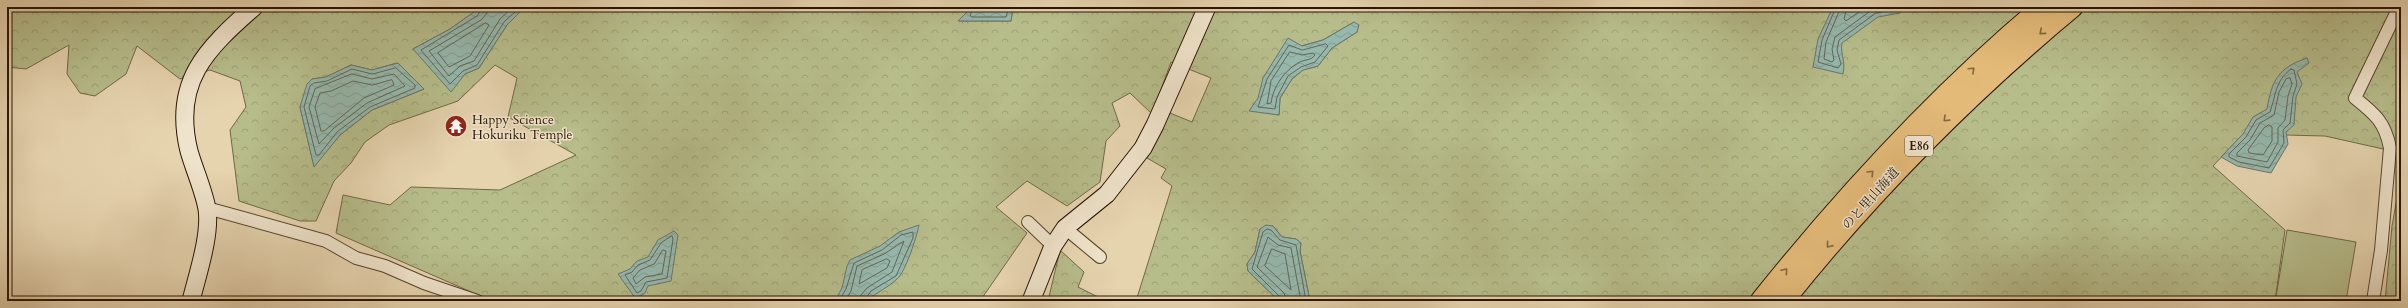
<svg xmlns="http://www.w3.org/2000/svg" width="2408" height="308" viewBox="0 0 2408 308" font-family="Cardo,'Noto Serif JP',serif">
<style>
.forest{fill:url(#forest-crowns);stroke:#706846;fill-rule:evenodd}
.park{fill:#b6bc8a;stroke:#706846}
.water{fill:url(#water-waves);stroke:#6a7668}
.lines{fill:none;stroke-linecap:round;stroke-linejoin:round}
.shore{stroke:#606657;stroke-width:1}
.street-casing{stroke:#58442c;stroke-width:14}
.secondary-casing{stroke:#291401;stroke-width:19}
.highway-casing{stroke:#291401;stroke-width:23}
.street{stroke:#efe3cb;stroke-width:12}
.secondary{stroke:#efe3cb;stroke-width:17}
.highway{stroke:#e3ba78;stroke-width:21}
.oneway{stroke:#86673c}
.labels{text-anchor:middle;stroke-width:3;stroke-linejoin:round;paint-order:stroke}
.shield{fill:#efe3cb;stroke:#64523e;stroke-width:1}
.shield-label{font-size:12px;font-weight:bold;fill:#291401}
.poi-label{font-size:13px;fill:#291401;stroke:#efe3cb;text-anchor:start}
.street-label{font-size:13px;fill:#291401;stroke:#efe3cb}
</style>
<defs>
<pattern id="forest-crowns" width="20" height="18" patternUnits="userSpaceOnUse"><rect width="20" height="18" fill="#b6bc8a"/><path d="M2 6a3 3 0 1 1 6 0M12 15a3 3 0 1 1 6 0" fill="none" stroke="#9ca175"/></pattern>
<pattern id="water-waves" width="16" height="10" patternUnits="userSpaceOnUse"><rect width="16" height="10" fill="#96b8ad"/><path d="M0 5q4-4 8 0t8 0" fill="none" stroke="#819d93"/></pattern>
</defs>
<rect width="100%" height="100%" fill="#e6d4af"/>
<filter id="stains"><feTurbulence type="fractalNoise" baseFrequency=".005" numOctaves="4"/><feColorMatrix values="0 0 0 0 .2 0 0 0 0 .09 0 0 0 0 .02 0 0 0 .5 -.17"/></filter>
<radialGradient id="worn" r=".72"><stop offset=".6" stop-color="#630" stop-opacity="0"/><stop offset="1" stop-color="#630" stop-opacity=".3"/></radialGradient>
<path class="forest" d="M7,7H481L450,29L413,49L465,74L479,68L507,25L525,7H972L959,21H1011L1013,7H2401V153L2325,136L2243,134L2213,166L2285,230L2275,301H1310L1300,251L1301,243L1296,239L1282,237L1273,226L1260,229L1255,252L1247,264L1248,271L1279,301H1136L1172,186L1161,178L1166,169L1147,158L1170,113L1192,122L1211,78L1171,62L1152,114L1130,93L1112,103L1120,126L1106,141L1100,182L1067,206L1027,181L996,207L1027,233L980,301H492L336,233L343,195L390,205L411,187L500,190L576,155L508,117L517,78L495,65L458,101L389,125L365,142L351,163L334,181L316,221H300L239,201L230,130L246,107L240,81L210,70L180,79L137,46L126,74L95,96L80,93L67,74L69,45L26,69L7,67ZM1354,22L1357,32L1332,48L1318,66L1303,70L1292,79L1280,98L1279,115L1250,110L1301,46L1323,40ZM397,63L424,89L372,110L340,135L314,166L300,107L312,79L326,77L351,65L372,70Z
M2401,175V301H2385L2392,226Z
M1060,250L1084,272L1078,287L1106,301H1048Z"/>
<path class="park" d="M2287,230L2356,242L2346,301H2299L2276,297Z"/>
<path class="water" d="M481,7H525L507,25L479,68L465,74L451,92L413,49L450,29Z
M972,7H1013L1011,21H958Z
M1833,7H1902L1900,13L1878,17L1842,43C1840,55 1846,60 1843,74L1813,67L1818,39Z
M1354,22L1359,25L1357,32L1332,48L1318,66L1303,70L1292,79L1280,98L1279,115L1249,111L1258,98L1263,78L1288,38L1302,46L1323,40Z
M2307,58L2309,63L2297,72L2302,84L2296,97L2294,125L2286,132L2288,144L2271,173L2237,166L2221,157L2243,134L2253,117L2267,109C2272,80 2278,68 2307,58Z
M398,63L424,89L372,110L340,135L314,167L300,107L307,84L312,79L326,77L351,65L372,70Z
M919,225C917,236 905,273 897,279C888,288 876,292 867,301H835L842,288L847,266L850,260L880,246L899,232Z
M1266,225L1273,226L1282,237L1296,239L1301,243L1300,251L1310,301H1279L1248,271L1247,264L1255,252L1260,229Z
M674,231L678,235L671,281L648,286L645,293L636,299L618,274L630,269L637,261L648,257L658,240Z"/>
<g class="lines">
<path class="shore" d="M483,7L477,16L421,50L450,84L463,71L477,65L504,22L520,7
M488,7L487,13L481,20L429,51L449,76L460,66L474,61L500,19L513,7
M974,7L970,15L972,17H1006L1009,7
M1836,7L1822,40L1818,62L1838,68L1841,64L1837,50L1839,40L1876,13L1896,9L1898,7
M1841,7L1826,42L1824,59L1832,62L1834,60L1832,49L1835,37L1873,9L1882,7
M1847,7L1844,19L1846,21L1866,7
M486,23L489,25L470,56L449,67L438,53Z
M1326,44L1328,46L1315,62L1301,67L1288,76L1277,97L1275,109L1258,107L1267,79L1289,45L1302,50Z
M1290,52L1302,55L1313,53L1315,55C1311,61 1304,59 1298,63C1284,71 1273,87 1271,103L1267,104L1271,81Z
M396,68L415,85V88L370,107L337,132L319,155H316L304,107L310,86L314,83L327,81L352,69L372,74Z
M2291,69L2294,70L2297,84L2293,96L2290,123L2283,130L2284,143L2269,168L2239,162L2229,157V154L2246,137L2256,120L2270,112C2276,95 2275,81 2291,69Z
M352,74L372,79L394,74L405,86L367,103L334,128L319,144L309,107L315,89Z
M2290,78L2292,84L2288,96L2285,120L2278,128V142L2267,162L2237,156V153L2250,140L2260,123L2274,115L2279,92L2286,79Z
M392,80L394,85L364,98L324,131H321L315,107L320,93L331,91L353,81L372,85Z
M2269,125L2272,127V141L2263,155L2249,153L2248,150L2264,128Z
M672,236L673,239L667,278L646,282L641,291L637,293L625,275L632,272L638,265L650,260L661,243Z
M1272,249L1285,254L1291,290L1265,266Z
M663,250L666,251L662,274L645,277L636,284L633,278L640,270L654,264Z
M887,259L890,261L887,268L859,284L862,270Z
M839,301L846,289L854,263L882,250L901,235L913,232V238L896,276L871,291L864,301
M845,301L851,291L857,266L884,254L904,241L892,272L867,288L861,295L859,301
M1282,301L1280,297L1252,269L1263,232L1267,229L1271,230L1280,240L1296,245L1306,301
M1287,301L1284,293L1257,267L1268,237L1278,245L1291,248L1301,301"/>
<g class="street-casing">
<path id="street" d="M207,208L326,241L356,258L385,266L424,283L477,301
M1028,222L1053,246
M1065,228L1100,257
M2373,301L2381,250L2390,148C2385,122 2375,114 2355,98L2399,7"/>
</g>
<g class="secondary-casing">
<path id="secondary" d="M191,301C197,276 211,235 207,209C204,191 194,169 189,151C172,82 206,49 254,7
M1031,301L1053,246L1065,228L1107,194L1143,148L1155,125L1207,7"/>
</g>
<g class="highway-casing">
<path id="highway" d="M1761,301C1846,195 1939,94 2043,7
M1783,301C1870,192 1965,96 2072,7"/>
</g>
<use href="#street" class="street"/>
<use href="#secondary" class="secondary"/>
<use href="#highway" class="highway"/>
</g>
<defs><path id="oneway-chevron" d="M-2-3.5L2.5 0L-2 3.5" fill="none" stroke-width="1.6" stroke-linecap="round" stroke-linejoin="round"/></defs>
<g class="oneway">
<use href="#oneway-chevron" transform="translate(2042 32) rotate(140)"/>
<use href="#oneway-chevron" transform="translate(1972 70) rotate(-43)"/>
<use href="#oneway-chevron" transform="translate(1946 119) rotate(136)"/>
<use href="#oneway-chevron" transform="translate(1871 173) rotate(-46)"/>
<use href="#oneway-chevron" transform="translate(1829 245) rotate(129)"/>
<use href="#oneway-chevron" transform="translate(1785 271) rotate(-50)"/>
</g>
<defs>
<g id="temple-disc" transform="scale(1.15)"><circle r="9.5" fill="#8f2418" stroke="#efe3cb"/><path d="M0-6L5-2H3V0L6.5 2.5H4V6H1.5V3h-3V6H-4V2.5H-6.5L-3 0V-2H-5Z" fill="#fff"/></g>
</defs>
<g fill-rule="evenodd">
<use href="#temple-disc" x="456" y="126"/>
</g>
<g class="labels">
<rect class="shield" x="1905" y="136" width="28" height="20" rx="3"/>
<g class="shield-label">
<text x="1919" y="150">E86</text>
</g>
<g class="poi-label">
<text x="472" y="124">Happy Science<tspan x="472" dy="15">Hokuriku Temple</tspan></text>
</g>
<g class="street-label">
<text transform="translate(1870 198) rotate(-48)" y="5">のと里山海道</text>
</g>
</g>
<rect width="2408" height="308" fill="none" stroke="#e6d4af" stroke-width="24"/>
<rect x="8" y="8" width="2392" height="292" fill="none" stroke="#291401" stroke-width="2"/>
<rect x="12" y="12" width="2384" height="284" fill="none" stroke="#291401"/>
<rect width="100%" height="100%" filter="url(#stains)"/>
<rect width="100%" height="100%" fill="url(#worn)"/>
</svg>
